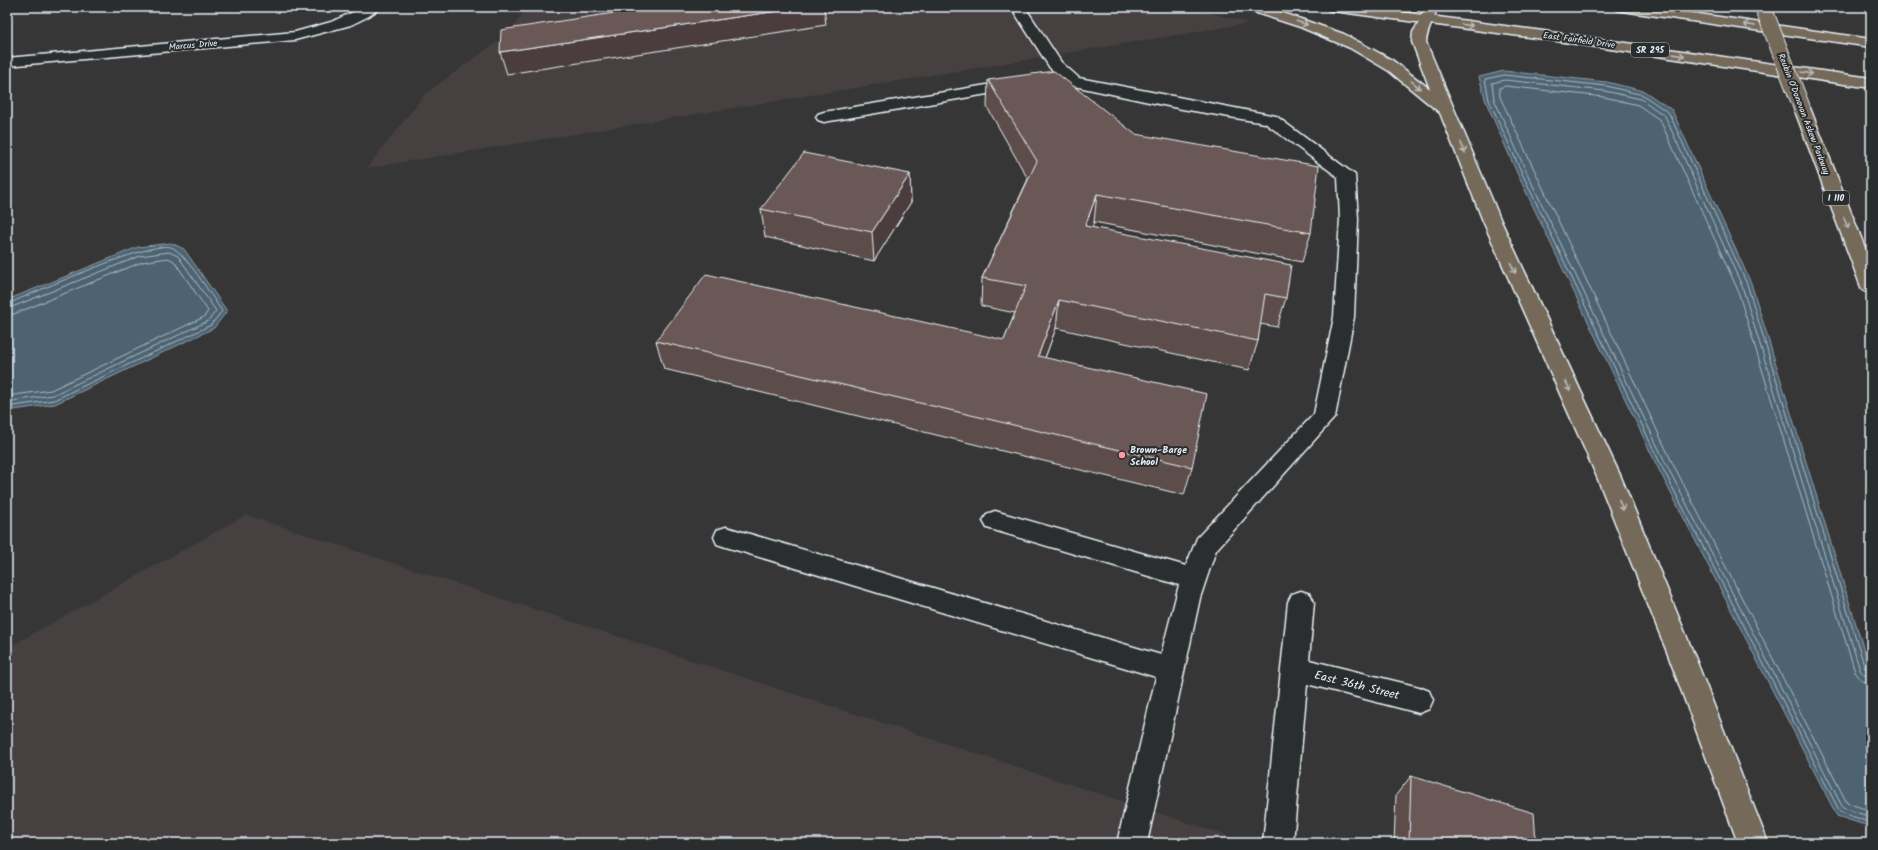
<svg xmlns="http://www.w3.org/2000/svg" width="1878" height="850" viewBox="0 0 1878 850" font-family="Kalam,sans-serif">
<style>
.built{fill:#474040}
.water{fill:#4e6472;stroke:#8c9ca8}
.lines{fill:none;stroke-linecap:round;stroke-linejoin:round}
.shore{stroke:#aab9c2;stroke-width:1}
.minor-casing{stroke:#e8f1f8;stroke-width:3}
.major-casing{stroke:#e8f1f8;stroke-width:3}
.highway-casing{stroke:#e8f1f8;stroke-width:3}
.minor{fill:#2a2d2e;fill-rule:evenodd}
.major{fill:#746a5a;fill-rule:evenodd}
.highway{fill:#746a5a;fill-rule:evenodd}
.highway-bridge-casing{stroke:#e8f1f8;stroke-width:18;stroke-linecap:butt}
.highway-bridge{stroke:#746a5a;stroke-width:16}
.wall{fill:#5c4d4b;stroke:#e8f1f8}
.shaded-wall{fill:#4b3e3d;stroke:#e8f1f8}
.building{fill:#6b5957;stroke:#e8f1f8}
.oneway{stroke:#babbb9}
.poi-dot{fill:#ff9aa2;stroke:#2a2d2e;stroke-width:1.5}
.labels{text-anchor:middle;stroke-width:4;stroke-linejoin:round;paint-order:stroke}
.far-street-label{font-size:9px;fill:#e8f1f8;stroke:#2a2d2e}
.shield{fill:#2a2d2e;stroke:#afb6bb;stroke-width:1}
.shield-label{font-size:9px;font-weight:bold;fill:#e8f1f8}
.poi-label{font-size:10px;font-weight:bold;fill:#e8f1f8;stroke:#2a2d2e;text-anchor:start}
.near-street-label{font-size:12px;fill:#e8f1f8;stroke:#2a2d2e}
</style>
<rect width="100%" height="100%" fill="#373636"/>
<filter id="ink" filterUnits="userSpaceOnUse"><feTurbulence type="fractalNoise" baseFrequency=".025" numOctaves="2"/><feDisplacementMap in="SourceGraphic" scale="8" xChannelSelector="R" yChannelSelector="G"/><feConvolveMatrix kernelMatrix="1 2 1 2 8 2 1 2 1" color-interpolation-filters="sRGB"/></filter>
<g filter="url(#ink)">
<path class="built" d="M528,7H930L953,9L987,7H1187L1249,23L367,168L425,94L508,34Z
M246,515L1250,843H7V648Z"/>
<path class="water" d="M1504,71L1607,82L1644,91L1672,110L1751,283L1871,673V827L1837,816L1658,468L1517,173L1486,102L1479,77Z
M171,243L184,249L227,311L214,328L55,404L7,411V300L138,247Z"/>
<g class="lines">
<path class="shore" d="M7,304C34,293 149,241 171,247C185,252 212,297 222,311L211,325L54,400L7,407
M7,309L140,256L169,252L178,256L216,311L208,321L53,395L7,402
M7,315L14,314L142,262L168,258L174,261L208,311L204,317L51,390L7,396
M1871,672L1865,668L1747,284L1669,113L1643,95L1606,86L1504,75L1485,79L1489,100L1521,171L1662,467L1840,812L1871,823
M1871,677L1864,675L1860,670L1742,286L1665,116L1641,99L1605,91L1505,80L1492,83L1494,99L1525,169L1666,464L1843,808L1871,817
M1871,683L1862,681L1855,672L1737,288L1660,120L1638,105L1604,97L1505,86L1499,88L1500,97L1672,462L1847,803L1871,811"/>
<g class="minor-casing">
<path id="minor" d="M364,7H381L369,16L351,25L295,40L7,66V58L295,32L331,22Z
M1011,7H1025L1061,62L1079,78L1276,116L1355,175L1358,219L1354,317L1335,417L1216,550L1200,598L1147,843H1117L1156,677L726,547L717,544L714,537L717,530L726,527L1161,655L1179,585L987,528L983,521L987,514L995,511L1186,566L1197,538L1314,414L1334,317L1340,219L1338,177L1265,123L1182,109L1069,85L1050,68Z
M1017,80L1022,82L1025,85L1022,88L824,122L818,120L816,117L818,114L824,112Z
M1301,591L1310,594L1314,602L1309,660L1419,687L1429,691L1433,700L1429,709L1419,713L1307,684L1293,843H1263L1288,602L1292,594Z"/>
</g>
<g class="major-casing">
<path id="major" d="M1326,7H1364L1543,31L1871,78V88L1543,39L1333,11L1328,10Z
M1615,7H1651L1871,39V47L1622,11L1617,10Z"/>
</g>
<g class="highway-casing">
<path id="highway" d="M1245,7H1266L1344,34L1392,60L1430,89L1412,42L1413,32L1421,19L1423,7H1437C1434,21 1427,29 1426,42L1501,221L1621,477L1693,652L1768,843H1738L1667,652L1597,477L1483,221L1440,113L1389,71L1350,48L1300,27L1247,10Z
M1802,103L1808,105L1810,108L1871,263V293L1864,291L1861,287L1794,108L1796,105Z"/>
</g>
<use href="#minor" class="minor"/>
<use href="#major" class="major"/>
<use href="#highway" class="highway"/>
<g class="highway-bridge-casing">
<path id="highway-bridge" d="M1763,7L1802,108"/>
</g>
<use href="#highway-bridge" class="highway-bridge"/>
</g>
<path class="wall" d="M619,7H638L635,10Z
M988,80L1135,134L1311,233L1302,262L1094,222L1092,227L1286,298L1277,327L1260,324L1258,341L1249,370L1056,328L1045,358L1192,467L1184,495L664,369L656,341L1004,340L1015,313L981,306L982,278L1028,179L987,107Z
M910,174L911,202L874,261L765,237L761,209Z
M1411,776L1536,843H1394L1396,795Z"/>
<path class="shaded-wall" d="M805,7H824L826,25L507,74L500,52Z
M910,174L911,202L874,261L872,232Z
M1097,194L1094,222L1082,254L1085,226Z
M1059,300L1056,328L1035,385L1038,356Z"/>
<path class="building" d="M654,7H805L500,52L501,30Z
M1054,71L1135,134L1319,166L1311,233L1097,194L1085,226L1291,265L1286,298L1265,294L1258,341L1059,300L1038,356L1207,394L1192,467L656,341L706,274L1004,340L1026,286L982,278L1037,161L988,80Z
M804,153L910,174L872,232L761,209Z
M1411,776L1534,813L1536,843H1409Z"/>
<defs><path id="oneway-shaft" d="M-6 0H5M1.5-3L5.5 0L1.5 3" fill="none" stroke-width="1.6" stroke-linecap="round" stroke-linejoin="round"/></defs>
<g class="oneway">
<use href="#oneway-shaft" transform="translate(1302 23) rotate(18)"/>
<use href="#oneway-shaft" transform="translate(1467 25) rotate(7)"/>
<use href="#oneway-shaft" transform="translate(1749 25) rotate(-172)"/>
<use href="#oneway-shaft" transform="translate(1679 55) rotate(8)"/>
<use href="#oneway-shaft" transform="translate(1807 73) rotate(8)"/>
<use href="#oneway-shaft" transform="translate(1416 85) rotate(41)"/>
<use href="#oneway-shaft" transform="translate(1463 148) rotate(68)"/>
<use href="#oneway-shaft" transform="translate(1846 223) rotate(69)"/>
<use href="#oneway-shaft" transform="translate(1513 268) rotate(65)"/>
<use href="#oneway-shaft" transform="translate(1568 386) rotate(65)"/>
<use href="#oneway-shaft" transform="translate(1621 505) rotate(68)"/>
</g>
</g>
<circle class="poi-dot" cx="1122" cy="455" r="4"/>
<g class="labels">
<g class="far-street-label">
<text transform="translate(1579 40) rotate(8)" y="3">East Fairfield Drive</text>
<text transform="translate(193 45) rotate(-5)" y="3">Marcus Drive</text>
<text transform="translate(1804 114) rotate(69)" y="3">Reubin O'Donovan Askew Parkway</text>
</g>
<g class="shield">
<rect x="1631" y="43" width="38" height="14" rx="3"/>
<rect x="1823" y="191" width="26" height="14" rx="3"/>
</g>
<g class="shield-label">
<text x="1650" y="53">SR 295</text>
<text x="1836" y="201">I 110</text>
</g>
<g class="poi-label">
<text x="1130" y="453">Brown-Barge<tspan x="1130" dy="12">School</tspan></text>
</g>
<g class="near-street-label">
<text transform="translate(1357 685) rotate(14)" y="4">East 36th Street</text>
</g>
</g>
<rect width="1878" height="850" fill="none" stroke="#2a2d2e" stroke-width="24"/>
<rect x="12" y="12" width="1854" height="826" fill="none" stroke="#e8f1f8" stroke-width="1.5" filter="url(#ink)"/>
</svg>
